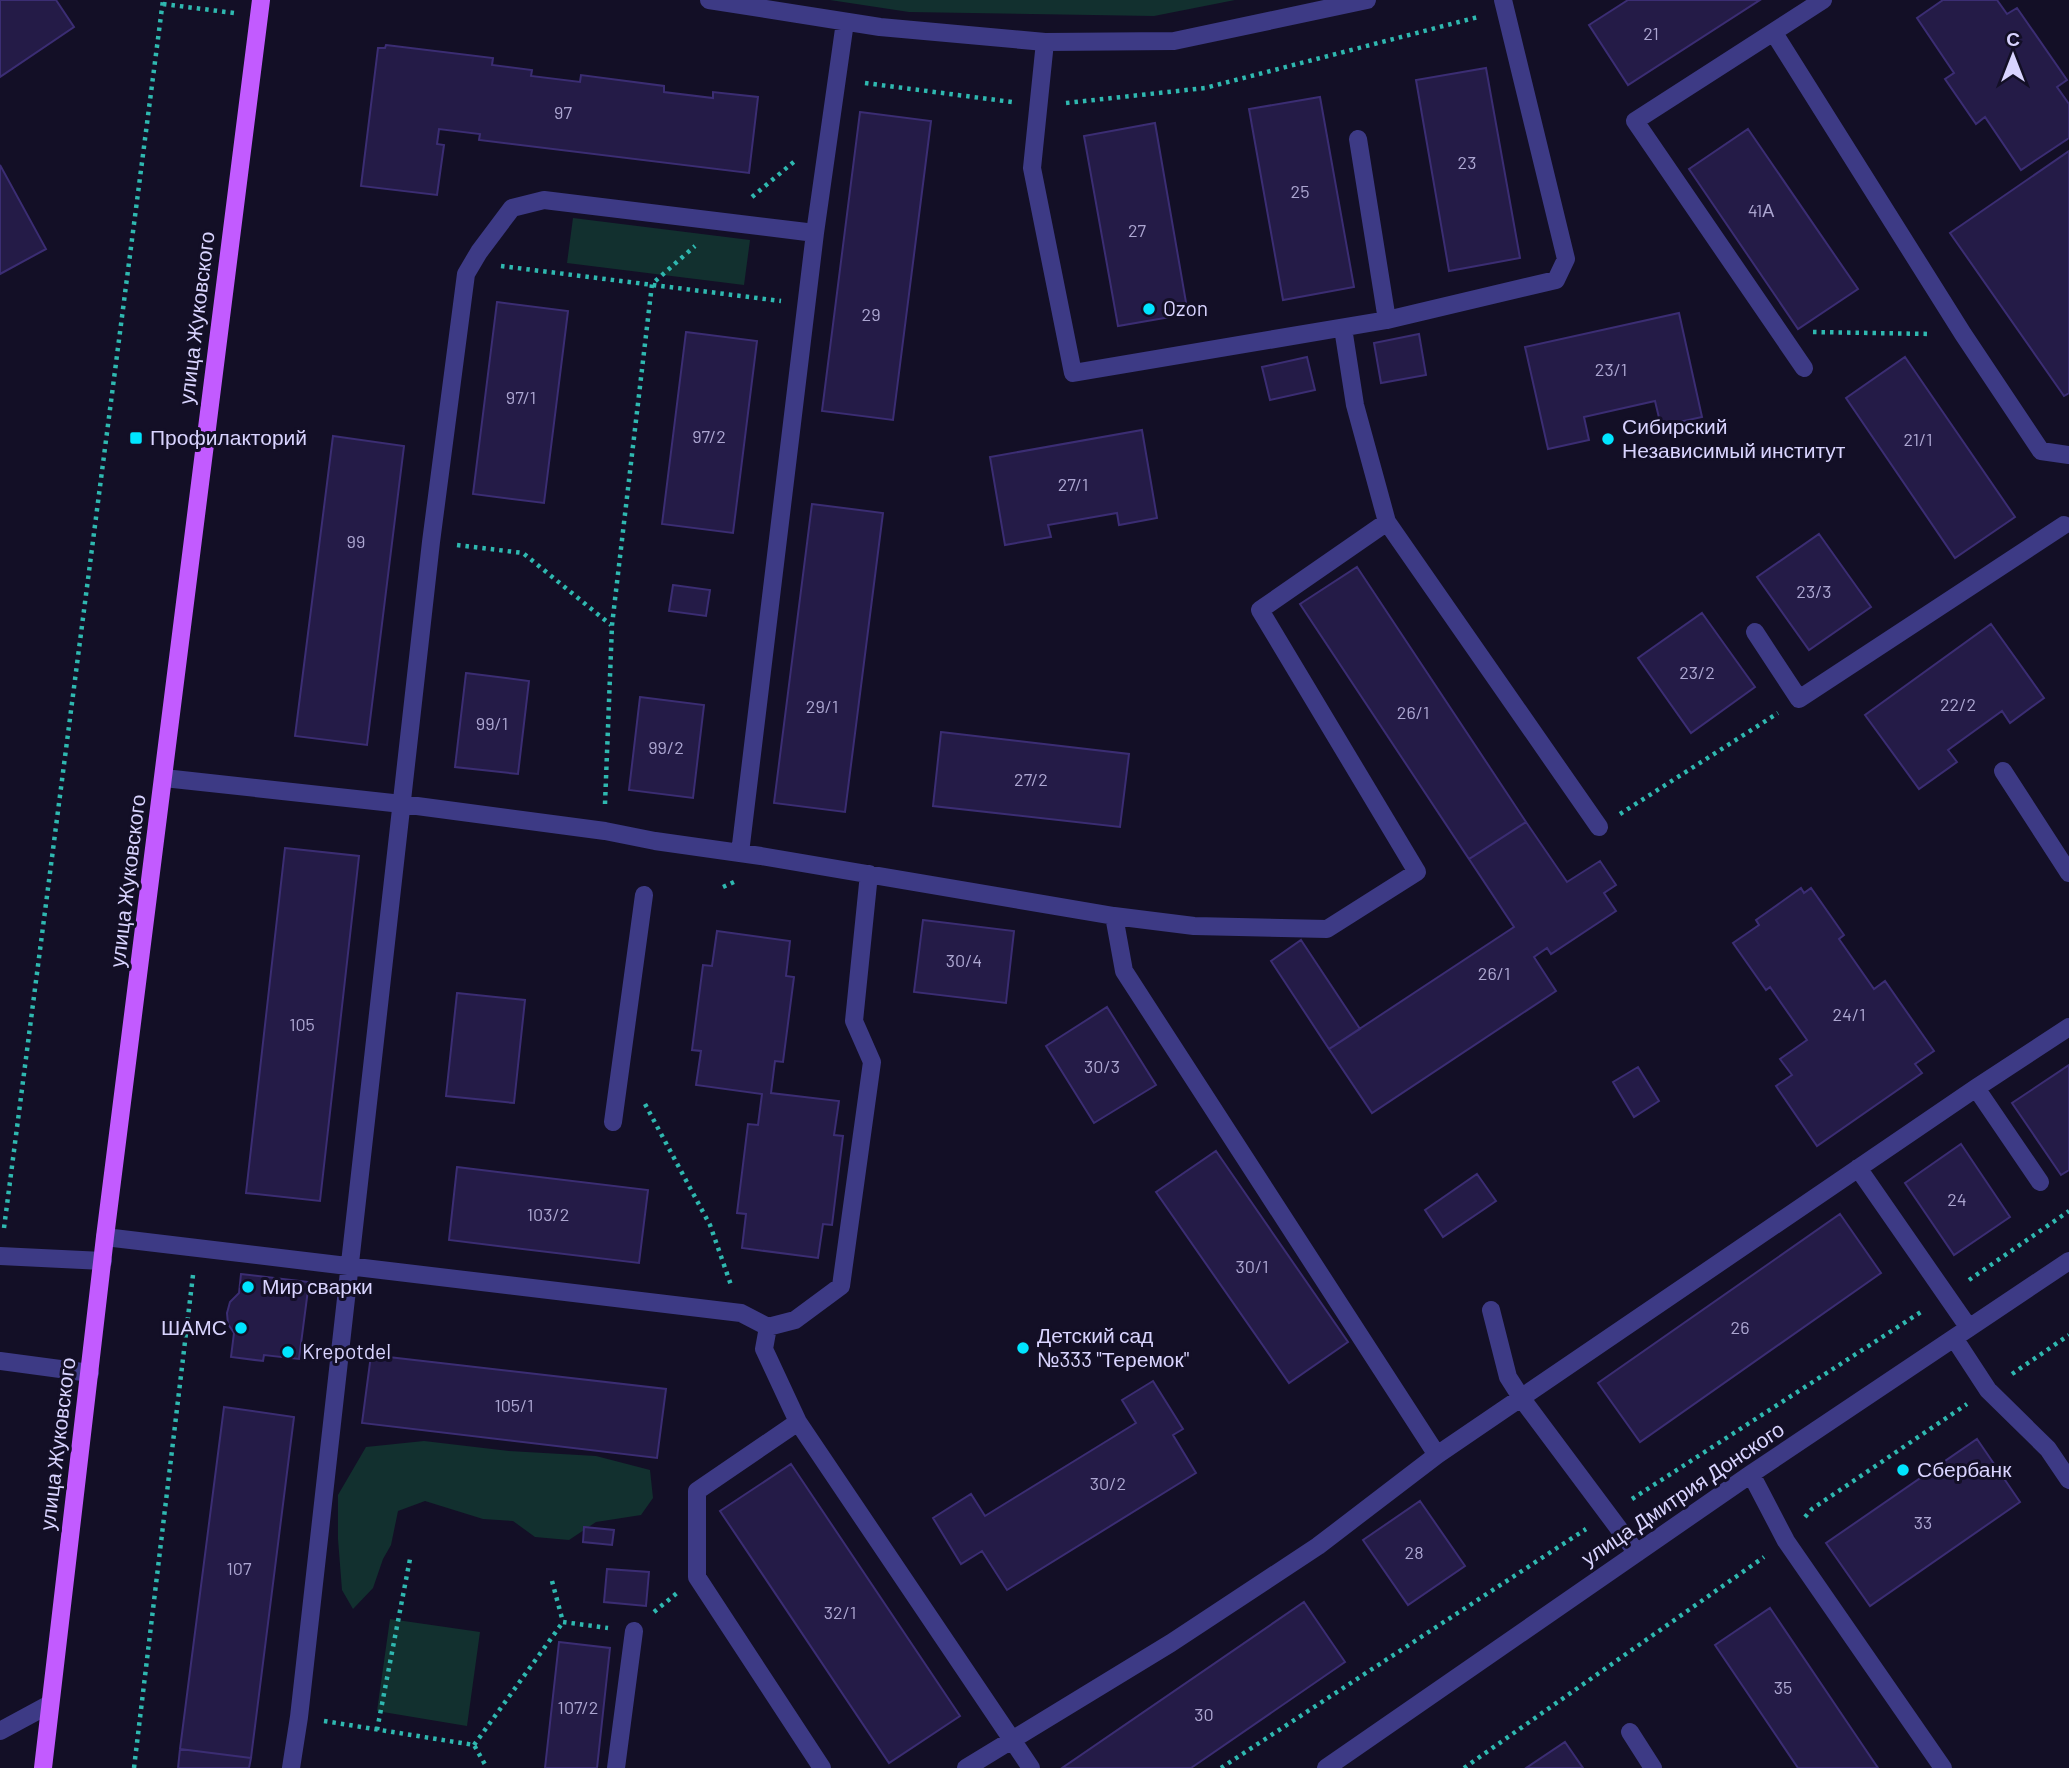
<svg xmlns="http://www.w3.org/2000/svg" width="2069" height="1768" viewBox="0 0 2069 1768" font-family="Barlow,sans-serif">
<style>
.green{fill:#12302f}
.building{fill:#241b47;stroke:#3b2d73;stroke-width:2}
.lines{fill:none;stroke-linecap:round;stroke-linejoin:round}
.path{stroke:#2fb8b0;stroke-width:4.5;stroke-dasharray:3.5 5;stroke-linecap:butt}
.minor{stroke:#3d3a85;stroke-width:18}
.major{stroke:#c25bff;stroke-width:18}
.poi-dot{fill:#00e5ff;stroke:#130f26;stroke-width:2.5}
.labels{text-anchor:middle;stroke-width:6;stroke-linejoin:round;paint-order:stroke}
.number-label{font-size:18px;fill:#aca6d1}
.poi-label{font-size:21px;fill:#d9d4ff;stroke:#130f26;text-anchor:start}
.street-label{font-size:21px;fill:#d9d4ff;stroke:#130f26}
</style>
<rect width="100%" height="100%" fill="#130f26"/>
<path class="green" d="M830,0H1235L1154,16L909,12Z
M573,218L750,240L744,285L567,263Z
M424,1441L509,1451L596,1456L650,1470L653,1498L641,1515L596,1522L569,1540L535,1537L513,1521L483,1519L425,1501L398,1511L391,1545L383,1559L373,1588L353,1609L342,1590L338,1539V1495L366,1447Z
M390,1619L480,1632L467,1726L377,1711Z"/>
<path class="building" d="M0,0H56L74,27L0,77Z
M1628,0H1760L1628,85L1589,25Z
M1943,0H1997L2007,14L2017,8L2067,80L2057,87L2069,104V138L2021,170L1985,117L1976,124L1945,79L1954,73L1917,18Z
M386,45L493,58L492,65L532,70L531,76L580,82L581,75L664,86V92L713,98V92L758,97L749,173L479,140L480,134L439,129L437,144L444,145L437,195L361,186L378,48H385Z
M1486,68L1520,258L1449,271L1416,80Z
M1320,97L1354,287L1283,300L1249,109Z
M860,112L931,121L893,420L822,411Z
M1155,123L1188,314L1118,326L1084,136Z
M1748,129L1858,289L1798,329L1689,169Z
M2069,151V393L2064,396L1950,233Z
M0,165L46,249L0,274Z
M497,302L568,311L544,503L473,494Z
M1679,313L1702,417L1661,426L1655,401L1584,417L1589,440L1548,449L1525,347Z
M686,332L757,341L733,533L662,524Z
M1419,334L1426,375L1381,383L1374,343Z
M1307,357L1315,390L1270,400L1262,367Z
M1905,357L2015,517L1955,558L1846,398Z
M1142,430L1157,518L1119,525L1117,513L1048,525L1051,537L1005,545L990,457Z
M333,436L404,446L367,745L295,736Z
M812,504L883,513L845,812L774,803Z
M1819,534L1871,607L1809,650L1757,577Z
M1357,567L1526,822L1469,859L1300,604Z
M673,585L710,590L706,616L669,611Z
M1702,613L1755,687L1691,733L1638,658Z
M1991,624L2044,698L2010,723L2002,711L1948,750L1957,762L1919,789L1865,715Z
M466,673L529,681L518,774L455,767Z
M640,697L704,705L693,798L629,790Z
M941,732L1129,754L1120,827L933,806Z
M1526,822L1567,882L1600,861L1616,885L1604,893L1616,911L1551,954L1547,948L1534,957L1556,991L1372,1113L1329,1049L1514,927L1469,859Z
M285,848L359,856L320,1201L246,1193Z
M1801,888L1804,893L1811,888L1844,935L1839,939L1874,989L1885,981L1934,1051L1915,1064L1922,1073L1817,1146L1776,1086L1792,1075L1780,1059L1807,1040L1770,987L1766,990L1733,943L1759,925L1756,920Z
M923,920L1014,931L1006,1003L914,992Z
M717,931L790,941L786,976L794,977L783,1062L775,1061L771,1093L839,1101L834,1135L843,1136L832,1225L823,1224L818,1258L742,1248L746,1214L737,1213L748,1124L758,1125L762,1094L696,1085L701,1051L692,1050L703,965L712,966Z
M1301,940L1360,1029L1329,1049L1271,961Z
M457,993L525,1000L514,1103L446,1096Z
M1107,1007L1156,1085L1094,1123L1046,1046Z
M2069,1065V1170L2061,1175L2012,1103Z
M1638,1067L1659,1101L1634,1117L1613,1082Z
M1961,1144L2010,1217L1954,1255L1905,1183Z
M1216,1151L1348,1342L1289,1383L1156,1192Z
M457,1167L648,1190L639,1263L449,1240Z
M1477,1174L1496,1201L1443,1237L1425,1210Z
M1840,1214L1881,1273L1640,1442L1598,1383Z
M241,1274L309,1282L299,1359L264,1355L263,1361L231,1357L234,1333L228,1324L227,1313L230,1302L239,1293Z
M371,1355L666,1389L657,1458L362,1423Z
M1153,1381L1183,1429L1173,1435L1196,1473L1007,1590L982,1551L961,1564L933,1518L971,1494L985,1516L1136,1423L1122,1400Z
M224,1407L294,1417L251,1758L180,1749Z
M1977,1439L2020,1502L1870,1606L1826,1543Z
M791,1464L960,1716L889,1763L720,1511Z
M1420,1501L1465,1566L1408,1605L1363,1540Z
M584,1527L614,1530L612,1545L583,1542Z
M607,1569L649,1572L646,1606L604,1602Z
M1304,1602L1345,1662L1191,1768H1062Z
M1770,1608L1853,1731L1878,1768H1798L1715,1645Z
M559,1642L610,1648L597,1768H545Z
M1565,1742L1583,1768H1526Z
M180,1749L251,1758L249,1768H178Z"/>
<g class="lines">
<path class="path" d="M163,4L234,13
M865,83L1012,102
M1066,103L1205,88L1478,17
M752,197L796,160
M501,266L781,301
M1813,332L1931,334
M457,545L523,553L611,625
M605,804L612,625L652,284L695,246
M1620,814L1778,713
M723,887L734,882
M645,1104L710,1225L731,1285
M4,1228L163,0
M1969,1280L2069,1211
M2012,1374L2069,1335
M1632,1499L1924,1310
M1805,1517L1812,1509L1967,1404
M552,1581L563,1622L608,1628
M654,1612L677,1593
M324,1721L474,1745L487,1768
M377,1730L410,1559
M474,1745L563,1622
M134,1768L193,1275
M1221,1768L1586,1529
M1464,1768L1764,1557"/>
<path class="minor" d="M709,0L880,27L1045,42L1174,41L1367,0
M1774,33L1963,334L2041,451L2069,455
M1045,42L1032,168L1073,373L1387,320L1556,280L1566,259L1503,0
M1358,139L1387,320
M1343,328L1355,405L1387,522L1599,827
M1804,368L1635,121L1823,0
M1755,632L1799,699L2064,525
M2003,771L2069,873
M164,778L402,804L605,831L655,841L761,856L1114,916L1194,926L1327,929L1417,872L1260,610L1387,522
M740,853L815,233L845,22
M1114,916L1124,971L1437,1455
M1976,1088L2040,1182
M613,1122L644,895
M1858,1168L1969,1328
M105,1237L741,1313L768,1327L795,1320L841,1286L872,1062L854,1021L869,874
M0,1256L103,1261
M1491,1310L1508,1377L1522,1399L1637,1553
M768,1327L764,1349L798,1422L1031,1768
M1954,1338L1988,1390L2048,1449L2069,1480
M0,1361L90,1373
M798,1422L697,1491V1577L822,1768
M1751,1474L1786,1541L1943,1768
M0,1731L50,1704
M1630,1732L1653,1768
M291,1768L299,1717L431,542L466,274L479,252L512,208L544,200L815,233
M616,1768L634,1631
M966,1768L1171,1643L1318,1546L1437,1455L1976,1088L2069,1027
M1326,1768L1751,1474L2069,1261"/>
<path class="major" d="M43,1768L105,1237L261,0"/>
</g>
<g class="poi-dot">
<circle cx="1149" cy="309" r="7"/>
<rect x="129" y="431" width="14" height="14" rx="3.5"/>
<circle cx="1608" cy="439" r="7"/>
<circle cx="248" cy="1287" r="7"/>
<circle cx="241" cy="1328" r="7"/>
<circle cx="1023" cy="1348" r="7"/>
<circle cx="288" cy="1352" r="7"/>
<circle cx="1903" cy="1470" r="7"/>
</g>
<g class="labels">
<g class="number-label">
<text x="1651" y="40">21</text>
<text x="563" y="119">97</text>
<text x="1467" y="169">23</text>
<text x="1300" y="198">25</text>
<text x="1761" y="217">41А</text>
<text x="1137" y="237">27</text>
<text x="871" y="321">29</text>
<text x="1611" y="376">23/1</text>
<text x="521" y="404">97/1</text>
<text x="709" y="443">97/2</text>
<text x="1918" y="446">21/1</text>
<text x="1073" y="491">27/1</text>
<text x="356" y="548">99</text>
<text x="1814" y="598">23/3</text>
<text x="1697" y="679">23/2</text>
<text x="1958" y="711">22/2</text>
<text x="822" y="713">29/1</text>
<text x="1413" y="719">26/1</text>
<text x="492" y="730">99/1</text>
<text x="666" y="754">99/2</text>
<text x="1031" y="786">27/2</text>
<text x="964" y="967">30/4</text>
<text x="1494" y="980">26/1</text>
<text x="1849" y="1021">24/1</text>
<text x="302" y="1031">105</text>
<text x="1102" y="1073">30/3</text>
<text x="1957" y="1206">24</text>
<text x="548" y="1221">103/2</text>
<text x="1252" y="1273">30/1</text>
<text x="1740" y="1334">26</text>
<text x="514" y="1412">105/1</text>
<text x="1108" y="1490">30/2</text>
<text x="1923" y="1529">33</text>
<text x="1414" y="1559">28</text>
<text x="239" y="1575">107</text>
<text x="840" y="1619">32/1</text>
<text x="1783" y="1694">35</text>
<text x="578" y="1714">107/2</text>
<text x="1204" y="1721">30</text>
</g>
<g class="poi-label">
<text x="1163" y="316">Ozon</text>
<text x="1622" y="434">Сибирский<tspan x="1622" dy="24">Независимый институт</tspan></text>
<text x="150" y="445">Профилакторий</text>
<text x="262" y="1294">Мир сварки</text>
<text x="227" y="1335" text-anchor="end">ШАМС</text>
<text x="1037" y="1343">Детский сад<tspan x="1037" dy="24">№333 "Теремок"</tspan></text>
<text x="302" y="1359">Krepotdel</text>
<text x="1917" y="1477">Сбербанк</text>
</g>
<g class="street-label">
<text transform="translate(197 318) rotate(-83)" y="7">улица Жуковского</text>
<text transform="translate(128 881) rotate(-83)" y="7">улица Жуковского</text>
<text transform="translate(58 1444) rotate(-83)" y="7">улица Жуковского</text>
<text transform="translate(1683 1494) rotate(-34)" y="7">улица Дмитрия Донского</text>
</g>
</g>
<g transform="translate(2013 56)" stroke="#130f26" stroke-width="5" paint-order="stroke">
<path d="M0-5L12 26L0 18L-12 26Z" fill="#d9d4ff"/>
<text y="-10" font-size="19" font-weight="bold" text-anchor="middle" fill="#d9d4ff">С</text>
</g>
</svg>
